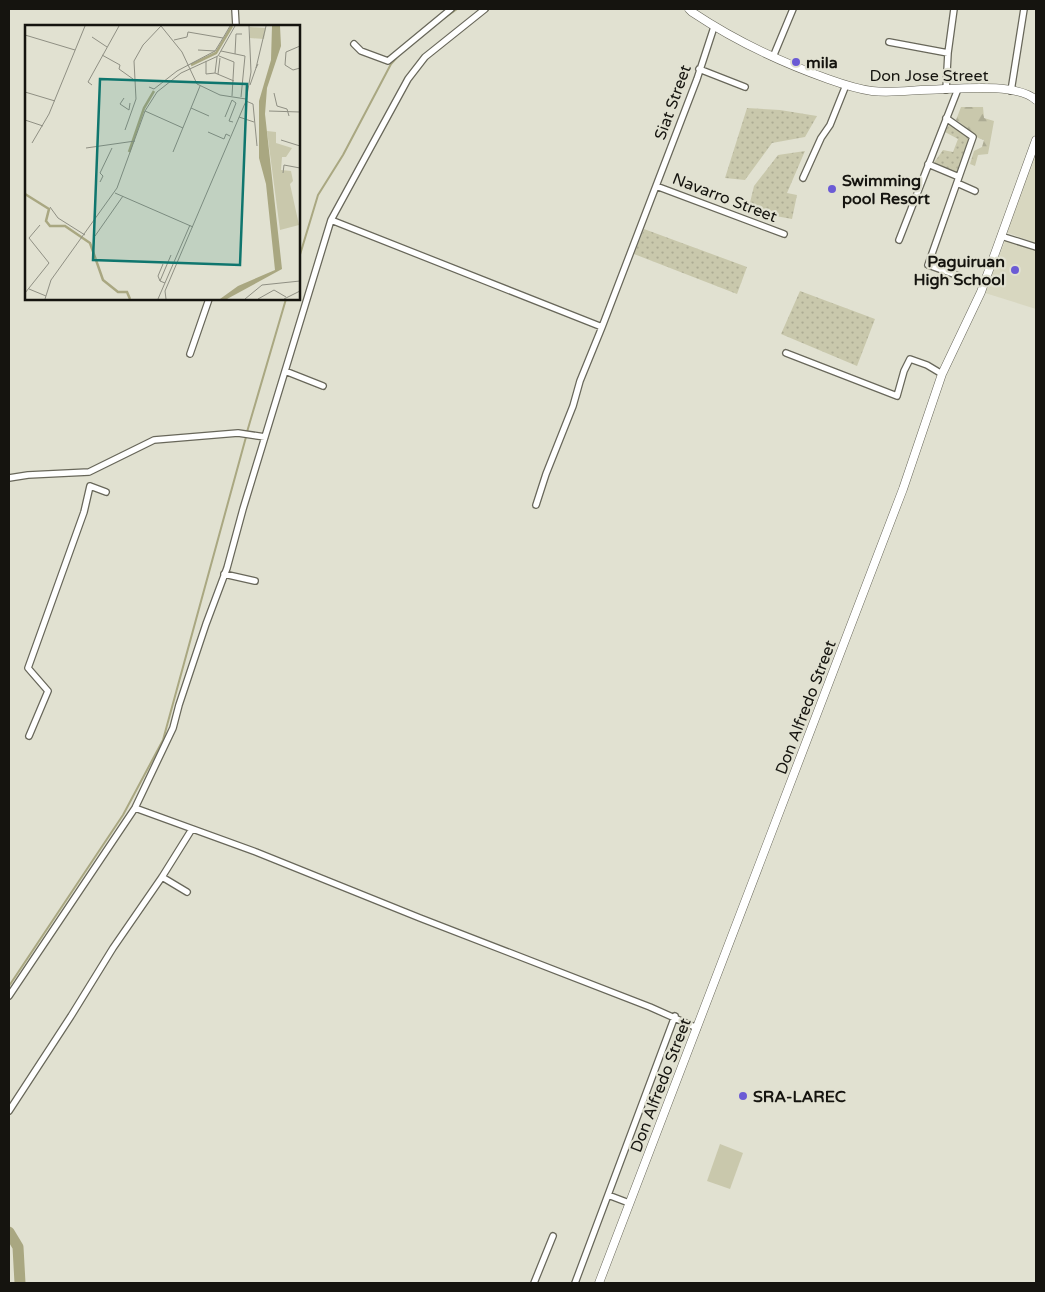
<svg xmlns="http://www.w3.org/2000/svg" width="1045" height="1292" viewBox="0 0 1045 1292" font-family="'Varela Round',sans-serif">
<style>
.built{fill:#d8d7c0}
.grass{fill:url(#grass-dots)}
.forest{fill:url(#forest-firs)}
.pitch{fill:#c9c8ac}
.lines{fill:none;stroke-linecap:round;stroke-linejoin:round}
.stream{stroke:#a9a781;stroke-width:2}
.river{stroke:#a9a781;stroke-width:11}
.street-casing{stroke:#68675a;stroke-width:8}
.secondary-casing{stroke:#68675a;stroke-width:9}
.street{stroke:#fff;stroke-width:5.5}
.secondary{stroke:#fff;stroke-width:8}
.poi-dot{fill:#6b5bd5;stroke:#e1e1d1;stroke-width:2}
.labels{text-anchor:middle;stroke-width:4.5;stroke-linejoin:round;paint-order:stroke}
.poi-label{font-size:16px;font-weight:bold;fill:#15140f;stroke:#e1e1d1;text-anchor:start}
.street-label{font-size:16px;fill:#15140f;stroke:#e1e1d1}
.inset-river{fill:none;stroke:#a9a781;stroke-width:2.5}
.inset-road{fill:none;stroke:#8f8f83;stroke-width:1}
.view{fill:#0f766e;fill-opacity:0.15;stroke:#0f766e;stroke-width:2.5}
.inset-edge{fill:none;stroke:#15140f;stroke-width:2.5}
</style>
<defs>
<pattern id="grass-dots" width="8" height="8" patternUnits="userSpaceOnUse" patternTransform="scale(1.25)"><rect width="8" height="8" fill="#c9c8ac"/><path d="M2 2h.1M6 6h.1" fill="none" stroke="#acab93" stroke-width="1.8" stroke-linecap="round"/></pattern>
<pattern id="forest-firs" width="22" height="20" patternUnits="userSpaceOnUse" patternTransform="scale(1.25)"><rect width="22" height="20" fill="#c9c8ac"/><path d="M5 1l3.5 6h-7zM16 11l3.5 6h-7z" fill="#acab93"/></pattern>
</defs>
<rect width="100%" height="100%" fill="#e1e1d1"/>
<path class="built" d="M1036,149V243L1006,232Z
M1006,238L1036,248V309L985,293Z"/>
<path class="grass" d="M747,108L780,110L817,116L805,137L772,143L745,180L725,178Z
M950,123L971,139L957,173L933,164L943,150L953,152L958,139L945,132Z
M805,151L787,193L797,195L792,219L748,211L754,186L778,155Z
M644,229L747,267L737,294L634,254Z
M800,291L875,319L857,366L781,334Z"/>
<path class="forest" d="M961,107H983L984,118L994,121L988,154L978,155L975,166L970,164L974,151L982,147L984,140C973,138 966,125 956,120Z"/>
<path class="pitch" d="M720,1144L743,1153L730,1189L707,1181Z"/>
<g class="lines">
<path class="stream" d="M443,19L457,9
M299,258L318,195L343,155L391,64L399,55
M247,432L286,299
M9,986L123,815L163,740L246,437"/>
<path class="river" d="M9,1232L18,1247L20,1283"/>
<g class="street-casing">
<path id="street" d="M235,9L236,26
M889,42L948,53
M354,44L361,51L388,61L451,9
M773,57L793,9
M699,69L745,87
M946,90L948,53L954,9
M1011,91L1024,9
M946,118L973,137L928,265L959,276
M928,164L959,177
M803,178L821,138L830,125L846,85
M957,183L975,191
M656,186L784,234
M331,220L602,327
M1001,236L1036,247
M899,240L958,89
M786,353L897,396L904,371L910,359L927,365L942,374
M190,354L209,299
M285,371L323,386
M9,478L28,475L89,472L154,440L238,433L265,437
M536,505L546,474L573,406L580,381L602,327L656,186L697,79L714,27
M224,574L255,581
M29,736L48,691L28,668L84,512L90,486L106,492
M135,808L256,852L420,918L650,1007L697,1028
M162,877L187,892
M9,996L135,808L173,728L179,705L206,624L227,568L243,509L331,220L408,79L425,57L485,9
M9,1111L71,1016L113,948L162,877L192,829
M608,1195L629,1203
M534,1283L553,1236
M575,1283L675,1016"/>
</g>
<g class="secondary-casing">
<path id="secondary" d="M689,9L692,12C734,40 780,62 828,79C842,84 857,89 872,91C887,93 905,91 921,90C950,90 1015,81 1036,100
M599,1283L903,489L942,374L981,292L1036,140"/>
</g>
<use href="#street" class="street"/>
<use href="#secondary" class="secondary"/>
</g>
<g class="poi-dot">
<circle cx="796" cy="62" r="5"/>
<circle cx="832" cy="189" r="5"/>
<circle cx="1015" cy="270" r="5"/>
<circle cx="743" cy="1096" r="5"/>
</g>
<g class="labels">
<g class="poi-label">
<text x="806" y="68">mila</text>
<text x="842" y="186">Swimming<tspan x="842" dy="18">pool Resort</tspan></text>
<text x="1005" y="267" text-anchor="end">Paguiruan<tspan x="1005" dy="18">High School</tspan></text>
<text x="753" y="1102">SRA-LAREC</text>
</g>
<g class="street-label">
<text x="929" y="81">Don Jose Street</text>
<text transform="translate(672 102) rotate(-70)" y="6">Siat Street</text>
<text transform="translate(725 197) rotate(21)" y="6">Navarro Street</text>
<text transform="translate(805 707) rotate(-69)" y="6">Don Alfredo Street</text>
<text transform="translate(660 1085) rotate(-69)" y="6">Don Alfredo Street</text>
</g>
</g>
<g transform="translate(25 25)">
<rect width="275" height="275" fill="#e1e1d1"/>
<path d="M242,106L251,107V118L267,123L261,132H257L256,145L266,146L268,156L265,159L274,200L255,205Z" fill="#c9c8ac"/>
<path d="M225,2L241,3L239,14L225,13Z" fill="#c9c8ac"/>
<path d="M247,1H255L256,21L242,63L240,89L257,244L202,274H195L213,261L250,245L241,159L234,133V76L246,35Z" fill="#a9a781"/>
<path class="inset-river" d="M166,40L191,28L207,1M104,127L119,83L129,66M0,169L24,184L21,196L25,201H40L65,218L78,255L93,267H102L105,274"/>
<path class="inset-road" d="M136,1L157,27L172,59L195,70L221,74M0,10L50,25M67,12L82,22M149,15L162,12L163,7L198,13L205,1M275,21L261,27L260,40L268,45L275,43M190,26L198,13M196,26L220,31L216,72M210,29L211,9H217M77,30L95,40L94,44L108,54M194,31L209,37L207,71M192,32L190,48L209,56M181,36V49L190,48M233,39L231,43L241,1M193,49L195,33M67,60L63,57L94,1M225,60L231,43M124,62L129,64L152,46L190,26L173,25M0,67L30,76M249,68L252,81L262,84L264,91M99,73L95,79L104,85L105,78M207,75L211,78L204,96L208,97M221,76L228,79L232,121M166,83L184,91M120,86L158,103M244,86L275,87M200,92L207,75M214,92L229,97M0,95L18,101M100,105L111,74L109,36L118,20L136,1M183,107L199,114L201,109L205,111M256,115L275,121M7,118L24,89L60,1M61,123L110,116M148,127L175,61M258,148L259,140L275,143M75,157L78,151L75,148L87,123M90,168L168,202M25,182L33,193L60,210M70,211L98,171M135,256L133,251L138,239M140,258L135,256L146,230M4,264L21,271M0,268L24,238L4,213L15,200M20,274L26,255L92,163L120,86L132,67L156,48L193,31L210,1M133,274L165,200M141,274L140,266L221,76L226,47L224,1M220,274L237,260L275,256M233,274L249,265L261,272M259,274L275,266"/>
<path class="view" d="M75,54L222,59L215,240L68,235Z"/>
<rect width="275" height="275" class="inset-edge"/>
</g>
<rect width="1045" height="1292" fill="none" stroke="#15140f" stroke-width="20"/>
</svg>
